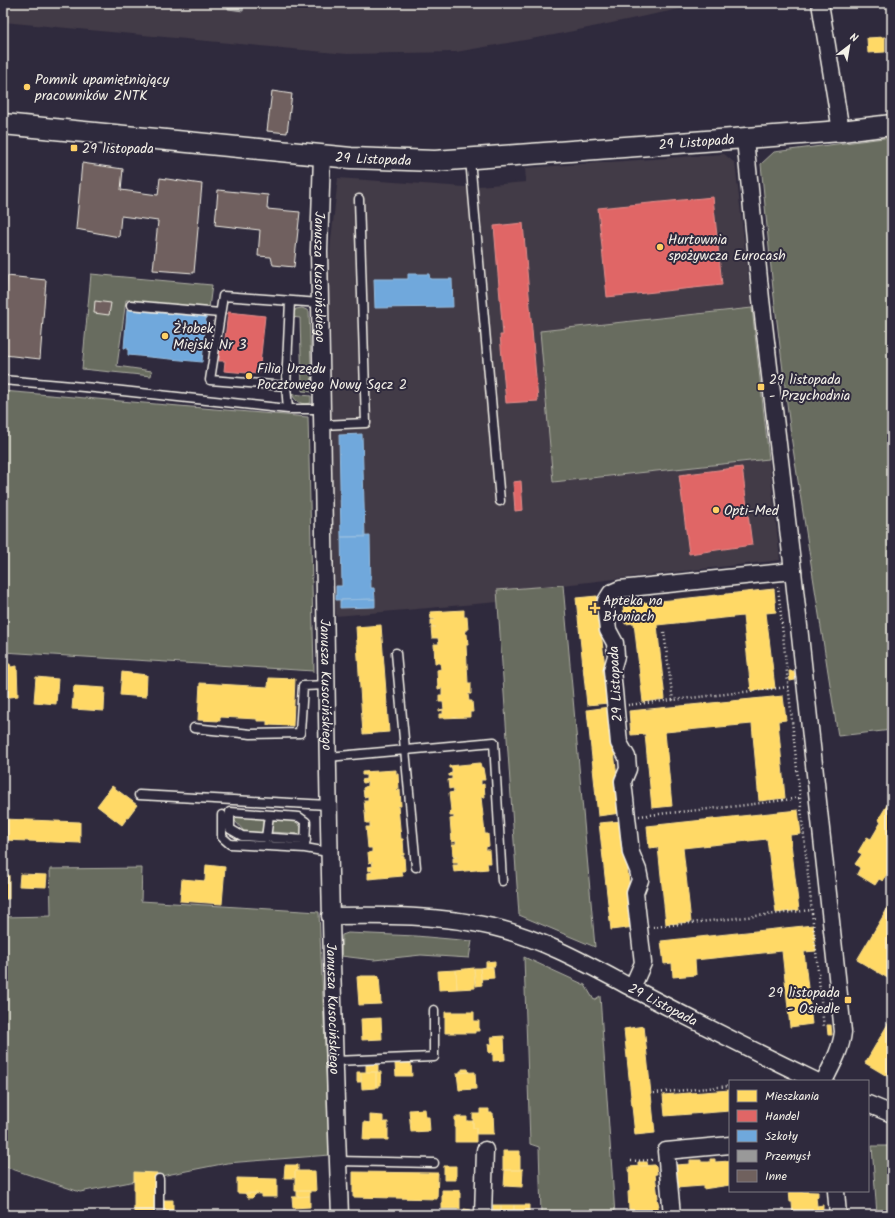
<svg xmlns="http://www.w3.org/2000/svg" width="895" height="1218" viewBox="0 0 895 1218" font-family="Kalam,sans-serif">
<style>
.built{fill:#423a47}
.green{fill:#676c5e;stroke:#aeaea3}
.homes{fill:#ffd966;stroke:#fce08d}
.shops{fill:#e06666;stroke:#e6908d}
.schools{fill:#6fa8dc;stroke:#97bee0}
.industry{fill:#999;stroke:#b4b3b1}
.building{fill:#70615e;stroke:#f4f1e8}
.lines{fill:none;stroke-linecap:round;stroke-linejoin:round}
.service-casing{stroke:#f4f1e8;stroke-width:11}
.minor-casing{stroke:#f4f1e8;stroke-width:19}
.tertiary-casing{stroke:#f4f1e8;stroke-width:23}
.path{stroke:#f4f1e8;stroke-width:2.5;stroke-dasharray:1 3;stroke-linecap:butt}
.service{stroke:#2f2a3d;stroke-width:8}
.minor{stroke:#2f2a3d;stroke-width:16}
.tertiary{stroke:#2f2a3d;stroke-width:20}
.poi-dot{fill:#ffd166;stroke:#2f2a3d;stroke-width:1.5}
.labels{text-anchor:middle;stroke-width:4;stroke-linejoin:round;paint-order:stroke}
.poi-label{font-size:14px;fill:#f4f1e8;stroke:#2f2a3d;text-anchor:start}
.street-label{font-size:14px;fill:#f4f1e8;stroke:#2f2a3d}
</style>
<rect width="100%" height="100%" fill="#2f2a3d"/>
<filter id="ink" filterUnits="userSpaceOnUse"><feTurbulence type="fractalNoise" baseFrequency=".025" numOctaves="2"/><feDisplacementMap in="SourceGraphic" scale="8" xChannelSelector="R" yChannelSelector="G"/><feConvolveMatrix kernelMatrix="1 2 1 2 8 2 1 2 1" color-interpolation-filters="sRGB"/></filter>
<g filter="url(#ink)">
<path class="built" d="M3,3H708L554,35L456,52L347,54L3,22Z
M724,154L735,163L752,308L540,331L553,482L769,459L780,560L563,585L497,590L498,602L336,616L331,471V343L327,285L331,240L338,178L465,187L526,182L525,168Z"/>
<path class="green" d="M892,137V730L838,736L791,436L773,289L761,164L774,152Z
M91,274L212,285L209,308L126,300L117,366L152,371L151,376L82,369Z
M302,308L309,311L312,392L302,391L300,318L291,317L296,309Z
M752,308L769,459L553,482L540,331Z
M3,391L308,417L314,671L3,652Z
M292,394L311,396V403C302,405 296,403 292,394Z
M563,585L595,947L519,915L497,590Z
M235,814L261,817L263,822L262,833L244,831L234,820Z
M275,817L292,818L302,828L303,834L271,832L272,819Z
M142,868L141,901L319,912L330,1155L227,1163L80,1192L3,1166V917L51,916L50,869Z
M348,933L416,936L472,941L469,958L421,955L374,960L341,956L342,935Z
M524,957L585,985L594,1000L600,996L615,1215H541L539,1147L530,1144Z
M872,1146H892V1215H877Z"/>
<path class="homes" d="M885,37V52L868,53L867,38Z
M888,65H892V83H890Z
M774,589L776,612L766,613L775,688L751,691L743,616L657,625L665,699L643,702L634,623L625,624L623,605Z
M597,596L609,703L587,705L576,598Z
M464,610V617H467L468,630H465V634H467L468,645H466L468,683H471V694H468L469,701H472L473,712H470V717L439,718V714H443V710L439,711V710L444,709L443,702H439V695H442V688L438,689L437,670L441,669L440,663H435L434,644H439L438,638H432L431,627H436L431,626V620H435V619H431L430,612Z
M381,625L389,732L363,734L356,627Z
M3,664H10L11,667L17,666L18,696L3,698Z
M789,671H794L795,680L790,681Z
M122,672L147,675L146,697L120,695Z
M36,677L58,679L56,704L34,702Z
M269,678L295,679L293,726L267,725V721H257V719L220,717V721L198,720L200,683L268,687Z
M74,686L105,688L104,711L72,709Z
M783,696L786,720L778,721L785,798L759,801L752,724L665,732L672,806L652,808L645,734L631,735L629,711Z
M609,707L621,813L598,816L587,710Z
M480,763L481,767L483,768L485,780H481V785L484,784L485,797H481L485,834H488L489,846L486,847V850H489L490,863H487L488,869L454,872L453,865H458V863H453V858L458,857L457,856H453L452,844H456V841L452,842L450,819L454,818V816H450V811H451L449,793L454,792L453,788L449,789L448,780L452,779V776H449V774L452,773V768H449V766Z
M396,770V774H398L399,789H396V791L400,790L401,806H398L401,839H403L404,855H401V856H404L405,871H402L403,876L368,879V873L372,872V870L369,871L368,867L373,866L372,862L369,863L368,853L372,852V848H368L366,827H370V823H366L364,800H368V796L364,797L363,788L367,786V782L363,783L362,780L366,779V775H362V772Z
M112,786L137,805L122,825L97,806Z
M892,797V866L883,881L879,879L875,885L857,874L860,868L855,864L862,854L858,852L867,837L871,839L881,822L878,820Z
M798,810L801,834L790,835L799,910L776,913L767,839L683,848L691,922L666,924L658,847L649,848L647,826Z
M3,819L80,822V843L3,840Z
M622,821L634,927L611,930L599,823Z
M206,865L225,867L222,904L180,901L182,879L205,881Z
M20,874L47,875L46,887L19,886Z
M3,875H9V899H3Z
M892,901V978L891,980L857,960Z
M813,925L816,951L804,952L812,1024L790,1027L782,951L695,960L696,975L673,977L672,963L664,964L661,941Z
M495,961V966L486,967V962Z
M486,967H493L494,978L481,979L480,968Z
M474,968L475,988L457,989L456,970Z
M474,968H480L482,985L476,986Z
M456,970L457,989L439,990L438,971Z
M361,976H379L381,1004L359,1005L357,977Z
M445,1012H474V1021H479V1031H475V1033H445Z
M892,1017V1079L865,1063Z
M381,1018L382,1039L362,1040L361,1019Z
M827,1025H831L832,1035H828Z
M644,1026L655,1133L635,1135L624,1029Z
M504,1036L505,1060L493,1061V1052L489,1053L488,1044H492L491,1037Z
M411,1063L412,1076H396L395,1064Z
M378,1064V1072H366V1065Z
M462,1069H468L469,1072L460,1073V1071H462Z
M357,1072H361V1082H357Z
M361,1072H376V1088L362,1089Z
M376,1072H381V1085H379V1087H376Z
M475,1072L476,1089L459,1090L457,1073Z
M730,1090V1111L665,1116L663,1095Z
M425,1109L426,1117H429L430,1131L411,1132L409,1110Z
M480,1109H489V1113H493L494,1134H476V1128H473V1114H480Z
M370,1115L383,1116V1122H388V1140H363L364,1122L370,1123Z
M455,1117H467V1121H473V1128H476V1142H455Z
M503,1151H520V1170H503Z
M710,1159H715V1162L730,1161V1185L703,1189V1186L676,1188L675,1165L690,1164V1160H701V1162H710Z
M638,1162H647L648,1166H638Z
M285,1165H298V1171H295V1178H284Z
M654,1165L656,1167L657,1174H655L658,1198H657L659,1206L657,1207L658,1215H632L631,1210H629L628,1192L630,1191L629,1167Z
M444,1166H456V1180H444Z
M520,1169H523L522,1187L504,1186L505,1170H520Z
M295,1171H315L316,1191H295Z
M134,1172L157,1173V1215H134Z
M353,1172L438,1173L437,1199L353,1197Z
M237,1178L277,1179V1197H261V1194L237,1193Z
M442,1190H460V1209H442Z
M297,1191H310V1196L297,1197Z
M789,1191L818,1192V1197H816L818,1215H793L792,1202H790Z
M245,1193H257L252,1198H248Z
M310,1196V1207L293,1208L292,1197Z
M162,1200H173V1215H162Z
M493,1205H501V1215H493Z
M501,1205H514V1215H501Z
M514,1205H529V1215H514Z
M823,1205V1213L818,1214L817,1206Z
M464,1209L471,1210L470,1215H463Z
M6,1212H16V1215H6Z"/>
<path class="shops" d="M713,197L722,285L607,297L598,208Z
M523,223L538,401L506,403L500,335H503L494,226Z
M228,312L265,316L259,374L224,371L225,361H219L220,347L224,348Z
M742,467L752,545L689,554L679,475Z
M521,481L523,510L515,511L513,482Z"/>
<path class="schools" d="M408,274H429L430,279H452L453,307L375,308L374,279H408Z
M127,310L206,317L202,362L128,355V348H124Z
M362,434L365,537H341L339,435Z
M370,536L371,588H374L375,599L336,600V586H342L341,537Z
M375,599V607L340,608V600Z"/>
<path class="industry" d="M228,3H244L243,11L228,9Z"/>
<path class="building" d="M272,91L292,94L287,133L267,131Z
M82,163L123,169L121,190L158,195L160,178L202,184L194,273L153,270L158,221L121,216L119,237L76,229Z
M218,190L268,195L267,209L300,212L294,267L273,265L271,257L258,256L260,230L215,225Z
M7,276L46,280L40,359L4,355Z
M95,301L111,303L109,315L94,313Z"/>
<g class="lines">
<g class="service-casing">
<path id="service" d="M470,159L500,501
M131,305L220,313
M3,380L95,388L288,409H322
M286,386L210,380L223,296L320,303
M288,409L286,386L290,301
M322,425L366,423L359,199
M396,653L416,867
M194,728L251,734L300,733L303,686L327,685
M328,757L494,742L502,881
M139,795L328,805
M222,815V837L230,844L305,848L328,852
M266,838L269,815
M305,848L306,822L299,817L230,812V829L242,836L306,840
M334,1061L434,1057V1010
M338,1161L434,1163
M159,1179V1215"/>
</g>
<g class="minor-casing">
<g id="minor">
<path d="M820,3L841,131"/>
<path d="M745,139L761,299L793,571L843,1032C841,1050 832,1065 824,1081"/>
<path id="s1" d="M322,155L319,251L320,303C326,607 328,911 340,1215"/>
<path id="s2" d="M330,916C385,915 440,915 493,927C543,939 587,964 632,988C692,1020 754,1051 816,1081"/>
<path d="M632,988L643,963L635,893L640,880L638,870L631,853L623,781L628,769L627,757L619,743L612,670L616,656L615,643L608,630L605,605L606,601L611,593L620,589L793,571"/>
<path d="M868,1104L892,1114"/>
<path d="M836,1191L838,1215"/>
<path d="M483,1215L485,1150"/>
<path d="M672,1215L666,1151L730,1145"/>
</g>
</g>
<g class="tertiary-casing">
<g id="tertiary">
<path id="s3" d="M3,124L351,158L435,161L841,131L892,125"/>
</g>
</g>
<path class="path" d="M778,587L824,1028
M664,632L673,701
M628,705L788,687
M639,816L738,806L800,798
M653,927L812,910
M654,1093L730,1086
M631,1161L653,1160
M685,1214L739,1210V1215"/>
<use href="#service" class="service"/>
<use href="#minor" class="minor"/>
<use href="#tertiary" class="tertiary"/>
</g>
</g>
<g class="poi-dot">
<circle cx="27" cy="87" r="4"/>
<rect x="70" y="144" width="8" height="8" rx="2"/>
<circle cx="660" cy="247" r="4"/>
<circle cx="165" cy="336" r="4"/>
<circle cx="249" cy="376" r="4"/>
<rect x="757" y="383" width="8" height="8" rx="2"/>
<circle cx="716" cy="510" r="4"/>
<path d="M593 602h4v4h4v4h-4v4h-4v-4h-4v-4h4z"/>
<rect x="844" y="996" width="8" height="8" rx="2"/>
</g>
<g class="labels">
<g class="poi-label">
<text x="35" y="84">Pomnik upamiętniający<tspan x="35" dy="16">pracowników ZNTK</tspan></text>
<text x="82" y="153">29 listopada</text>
<text x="668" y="244">Hurtownia<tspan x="668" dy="16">spożywcza Eurocash</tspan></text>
<text x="173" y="333">Żłobek<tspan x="173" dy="16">Miejski Nr 3</tspan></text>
<text x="257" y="373">Filia Urzędu<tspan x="257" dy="16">Pocztowego Nowy Sącz 2</tspan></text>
<text x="769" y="384">29 listopada<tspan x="769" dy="16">- Przychodnia</tspan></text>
<text x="724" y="515">Opti-Med</text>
<text x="603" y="605">Apteka na<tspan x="603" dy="16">Błoniach</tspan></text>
<text x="840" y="997" text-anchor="end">29 listopada<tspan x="840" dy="16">- Osiedle</tspan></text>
</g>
<g class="street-label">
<text dy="5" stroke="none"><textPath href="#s3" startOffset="696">29 Listopada</textPath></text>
<text dy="5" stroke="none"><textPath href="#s3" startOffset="372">29 Listopada</textPath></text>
<text dy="5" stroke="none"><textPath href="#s1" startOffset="122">Janusza Kusocińskiego</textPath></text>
<text transform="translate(615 684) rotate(-93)" y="5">29 Listopada</text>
<text dy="5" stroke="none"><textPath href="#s1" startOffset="530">Janusza Kusocińskiego</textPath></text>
<text dy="5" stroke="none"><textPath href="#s2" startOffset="351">29 Listopada</textPath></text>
<text dy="5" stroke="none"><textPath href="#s1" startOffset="854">Janusza Kusocińskiego</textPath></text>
</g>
</g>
<rect width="895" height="1218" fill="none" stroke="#2f2a3d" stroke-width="16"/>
<rect x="8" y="8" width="879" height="1202" fill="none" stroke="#f4f1e8" stroke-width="1.5" filter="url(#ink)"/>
<rect x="729" y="1080" width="140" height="112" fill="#2f2a3d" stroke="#7e7a81"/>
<rect x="737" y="1090" width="20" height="12" fill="#ffd966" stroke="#7e7a81"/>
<text x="765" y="1100" font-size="12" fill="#f4f1e8">Mieszkania</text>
<rect x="737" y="1110" width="20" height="12" fill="#e06666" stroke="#7e7a81"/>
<text x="765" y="1120" font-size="12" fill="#f4f1e8">Handel</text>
<rect x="737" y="1130" width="20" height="12" fill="#6fa8dc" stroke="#7e7a81"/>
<text x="765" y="1140" font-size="12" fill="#f4f1e8">Szkoły</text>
<rect x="737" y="1150" width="20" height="12" fill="#999999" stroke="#7e7a81"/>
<text x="765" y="1160" font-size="12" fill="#f4f1e8">Przemysł</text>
<rect x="737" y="1170" width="20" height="12" fill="#70615e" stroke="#7e7a81"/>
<text x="765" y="1180" font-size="12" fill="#f4f1e8">Inne</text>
<g transform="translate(849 46) rotate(31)" stroke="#2f2a3d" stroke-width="3" paint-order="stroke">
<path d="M0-3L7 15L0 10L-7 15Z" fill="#f4f1e8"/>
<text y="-6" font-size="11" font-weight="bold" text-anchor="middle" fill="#f4f1e8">N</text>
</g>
</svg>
